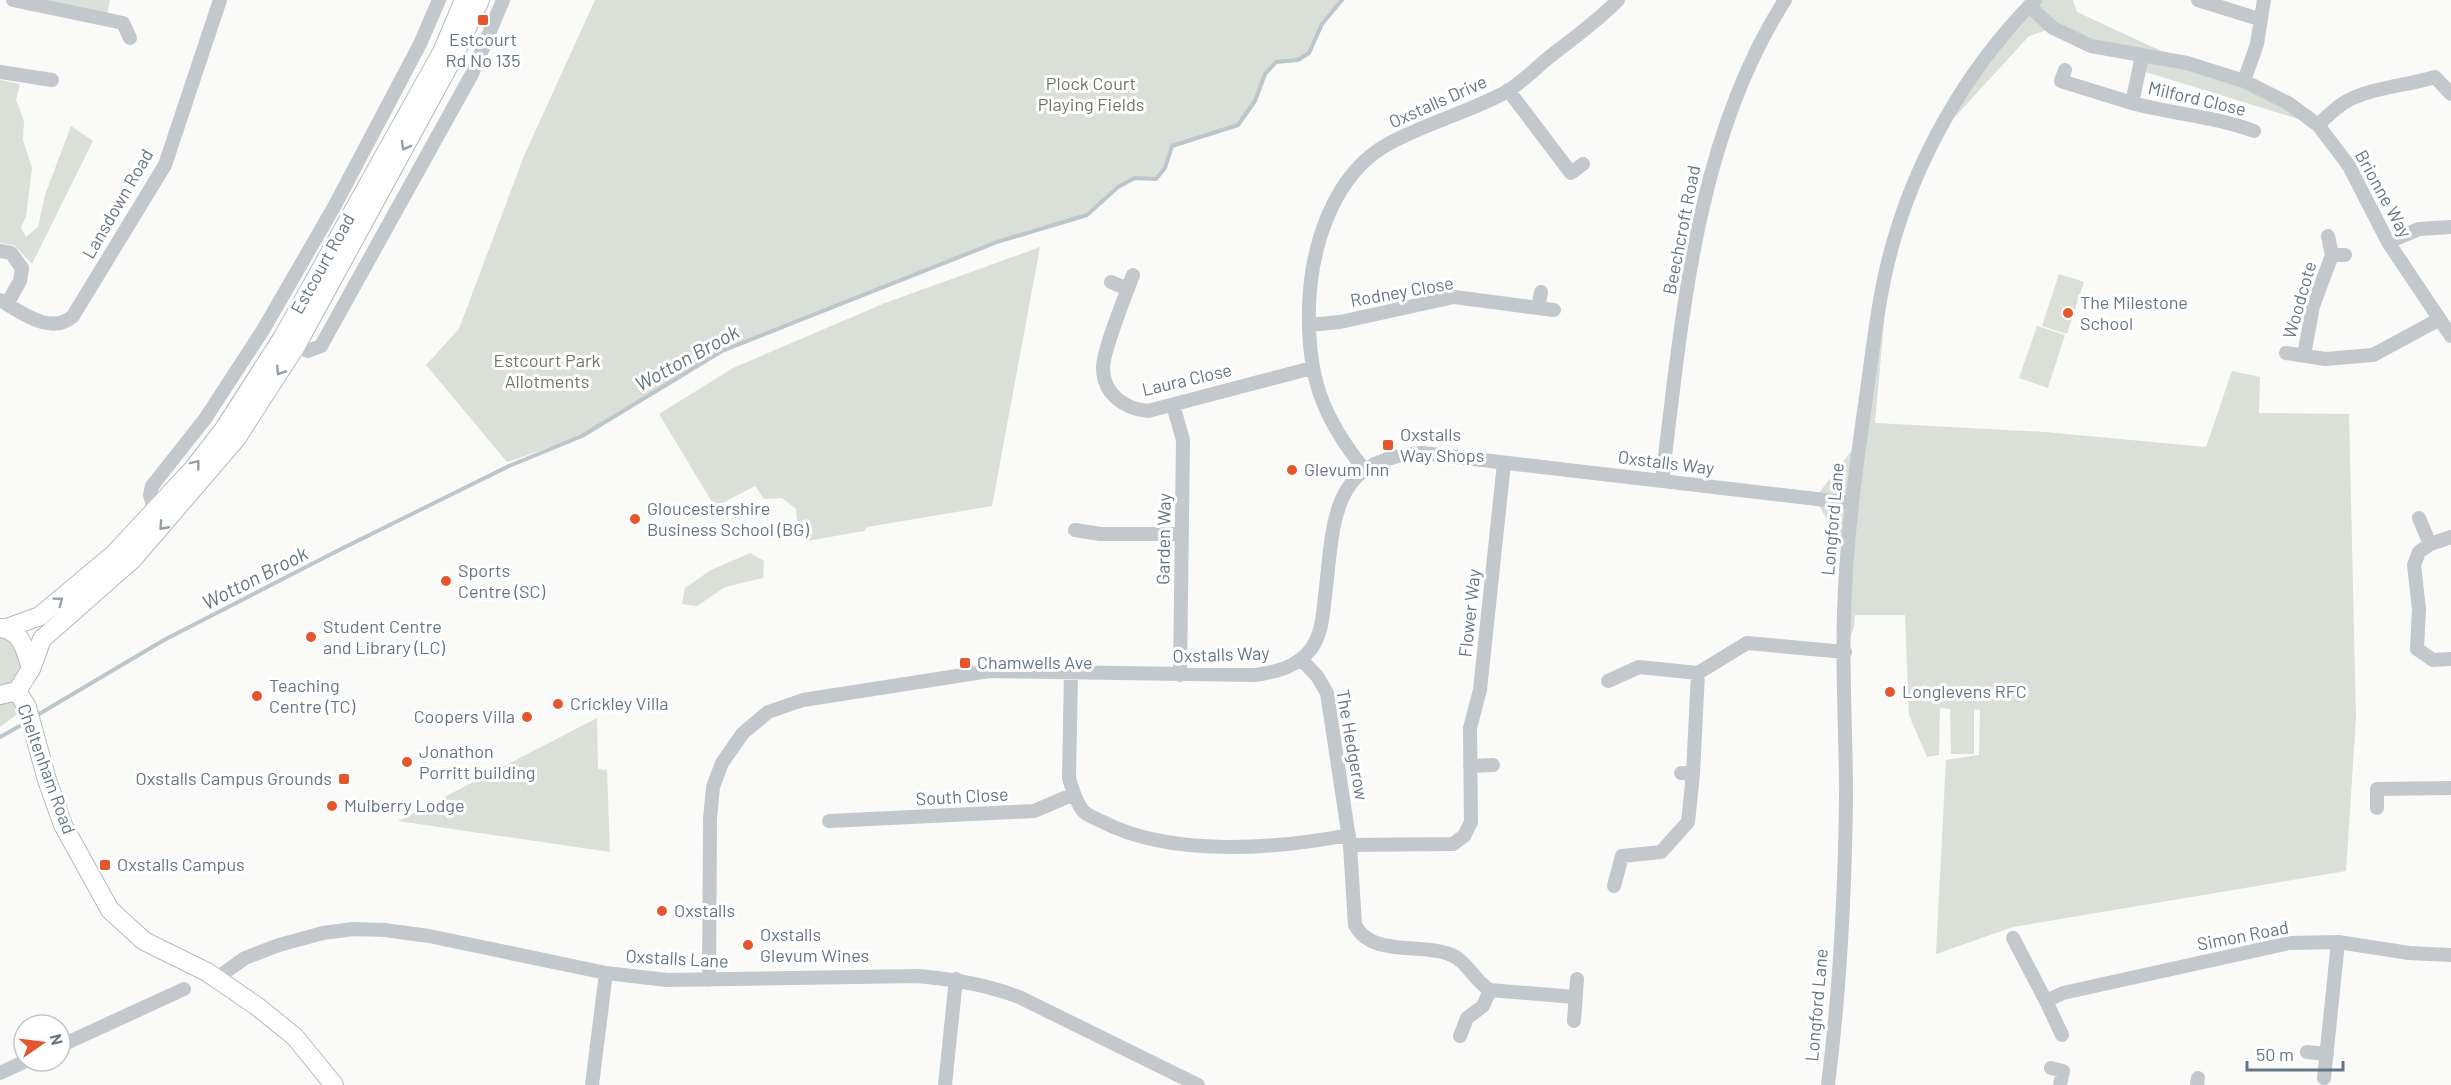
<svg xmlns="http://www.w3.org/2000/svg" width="2451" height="1085" viewBox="0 0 2451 1085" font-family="Barlow,sans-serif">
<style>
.green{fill:#dadfd7}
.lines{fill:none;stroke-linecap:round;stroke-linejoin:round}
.stream{stroke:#bbc7cb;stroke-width:4}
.major-casing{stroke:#b5babe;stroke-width:20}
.minor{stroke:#c3c8cc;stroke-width:14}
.major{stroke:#fff;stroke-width:18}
.oneway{stroke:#939fa8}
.poi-dot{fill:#e4572e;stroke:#fff;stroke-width:2}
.labels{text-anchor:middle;stroke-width:6;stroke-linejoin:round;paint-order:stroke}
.poi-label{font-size:18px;fill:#657683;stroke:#fff;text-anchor:start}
.park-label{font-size:18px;fill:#687a64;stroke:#fff}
.street-label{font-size:18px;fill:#657683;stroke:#fff}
.water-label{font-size:20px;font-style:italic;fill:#60757c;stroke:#fff}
</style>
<rect width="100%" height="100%" fill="#fafaf8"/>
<path class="green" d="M13,0H110L106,19Z
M595,0H1342L1322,24L1309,53L1298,60L1276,62L1265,74L1255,101L1238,125L1172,146L1165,168L1156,179L1135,178L1118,187L1087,215L997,242L722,351L582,436L507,462L426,365L459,329L524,156Z
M2035,0H2073L2077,12L2187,63L2244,81L2318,125L2139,70L2142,56L2053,28L2029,36L1931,143Z
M0,80L20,84L16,100L24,121L23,140L32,168L26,216L21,228L26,237L38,227L45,195L71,126L93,141L32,264L14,245L0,243Z
M1040,247L992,506L867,527L864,531L807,541L808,537L799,538L796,509L782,498L764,499L755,486L715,507L659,414L733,368L885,303Z
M1890,255L1875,423L2045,432L2206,447L2232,371L2260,377L2259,413L2349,414L2356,718L2346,871L2013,927L1936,954L1946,760L1979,755L1980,710L1974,709V754H1951L1950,709L1940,708L1939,755L1927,757L1909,715L1905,615H1855L1854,627L1845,652L1847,556L1815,498L1859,441Z
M2059,274L2084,282L2067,334L2042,326Z
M2037,326L2065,335L2048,388L2019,378Z
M750,553L764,561L763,578L725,587L697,606L682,604L685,588L711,570Z
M0,628L31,669L17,691L27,707L0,727Z
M597,718L598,769L607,770L610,852L398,821Z"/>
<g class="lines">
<path class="stream" d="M34,717L164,640L339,550L509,466L582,436L722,351L997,242L1087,215L1118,187L1135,178L1156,179L1165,168L1172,146L1238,125L1255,101L1265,74L1276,62L1298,60L1309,53L1322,24L1342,0
M0,737L25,723"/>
<g class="major-casing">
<path id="major" d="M0,628C22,630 26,651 31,669
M7,628L40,616L114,554L193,469L224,429L283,337L442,52L464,0
M17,691L27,707L47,780L63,825L110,910L144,941L207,972L258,1007L295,1037L334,1085
M0,695L17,691L31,669L42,639L133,559L236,439L296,346L452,60L480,0"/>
</g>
<path class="minor" d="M13,0L123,23L130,38
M2198,0L2259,19
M2029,6L2053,28L2091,46L2187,63L2244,81L2288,103L2318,125L2349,166L2388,242L2451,336
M2142,56L2132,103C2172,114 2214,116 2254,131
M2065,70L2061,81L2132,103
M0,72L52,80
M2244,81L2257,44L2264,0
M1508,90L1571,173L1583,164
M2318,125C2327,117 2337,106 2347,101C2374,87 2406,86 2435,77L2451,94
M2328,236L2332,255H2345
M2388,242L2419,229L2451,227
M0,251L11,253L22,268L20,281L7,304
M1133,275C1126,294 1103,350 1103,368C1103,394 1125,409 1148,411L1312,368
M1111,282L1128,289
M1541,292L1538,308L1554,310
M0,300C21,312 51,336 73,316L165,165L220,0
M1309,325L1340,322L1454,297L1538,308
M296,346L308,351L321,346L472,74L503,0
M2286,353L2325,359L2373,355L2438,320
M2304,355L2313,306L2332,255
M1173,405L1183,440L1180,675
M1364,469C1321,416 1307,374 1309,306C1311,247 1333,173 1390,143C1427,123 1469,112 1506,92C1521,83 1535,69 1548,58C1572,39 1597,22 1618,0
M1662,481C1682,320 1695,140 1785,0
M155,511L150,495L152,486L205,419L263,330L334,207L420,44L439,0
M2419,518L2430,544
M1075,530L1100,534H1182
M2451,537L2430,544L2419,552L2414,565L2419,609L2417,649L2433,660L2451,659
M1301,659L1317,676L1327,693L1350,845L1355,925C1372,957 1419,943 1449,954C1467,960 1474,981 1490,990L1575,997
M1071,673L1069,778C1072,789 1076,802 1083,811C1088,816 1097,819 1103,822C1171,857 1276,849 1349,835
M1608,681L1639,667L1698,673L1747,643L1845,652
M1470,766L1493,765
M1681,773L1693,774L1698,673
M2377,808V789L2451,788
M829,821L1034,811L1074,794
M1350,845L1453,844L1464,836L1471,822L1470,728L1480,690L1504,463
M1614,886L1622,856L1661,852L1688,822L1693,774
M2013,938L2046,1001L2063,993L2289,943L2338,942L2409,953L2451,955
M217,978L245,958L279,945L323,933L353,929L384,930L429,936L606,973L667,980L917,976C953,979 985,984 1019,997L1198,1085
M709,980L710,819L713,787L722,763L743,733L768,712L803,700L989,671L1255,675C1277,672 1297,667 1311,649C1322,634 1323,614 1325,596C1334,523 1329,458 1422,453L1851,503
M2046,1001L2062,1035
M1574,1021L1577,979
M1460,1036L1467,1018L1483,1006L1490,990
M60,1046L184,989
M2307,1052L2327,1054
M2051,1068L2063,1071L2060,1085
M0,1073L26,1061
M2324,1078L2338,942
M592,1085L606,973
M945,1085L956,979
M1828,1085C1840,989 1845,892 1846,796C1846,735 1842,675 1844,614C1846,536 1857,460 1868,383C1874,340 1879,296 1890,254C1915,159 1966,70 2035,0
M2197,1085L2198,1078"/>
<use href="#major" class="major"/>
</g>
<defs><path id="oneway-chevron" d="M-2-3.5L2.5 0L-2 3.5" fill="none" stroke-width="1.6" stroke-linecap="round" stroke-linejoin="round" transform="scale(1.5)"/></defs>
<g class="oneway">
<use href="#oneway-chevron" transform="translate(405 146) rotate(119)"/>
<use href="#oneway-chevron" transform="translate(280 371) rotate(123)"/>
<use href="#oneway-chevron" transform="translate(196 464) rotate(-52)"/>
<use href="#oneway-chevron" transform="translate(163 526) rotate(132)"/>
<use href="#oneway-chevron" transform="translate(59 601) rotate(-37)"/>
</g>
<g class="poi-dot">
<rect x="477" y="14" width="12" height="12" rx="3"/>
<circle cx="2068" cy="313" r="6"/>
<rect x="1382" y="439" width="12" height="12" rx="3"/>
<circle cx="1292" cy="470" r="6"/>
<circle cx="635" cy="519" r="6"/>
<circle cx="446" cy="581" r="6"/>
<circle cx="311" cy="637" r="6"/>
<rect x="959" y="657" width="12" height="12" rx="3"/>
<circle cx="1890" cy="692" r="6"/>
<circle cx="257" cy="696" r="6"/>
<circle cx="558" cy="704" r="6"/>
<circle cx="527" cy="717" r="6"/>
<circle cx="407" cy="762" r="6"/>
<rect x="338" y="773" width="12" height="12" rx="3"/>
<circle cx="332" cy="806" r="6"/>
<rect x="99" y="859" width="12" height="12" rx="3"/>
<circle cx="662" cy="911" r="6"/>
<circle cx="748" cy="945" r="6"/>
</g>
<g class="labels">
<g class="poi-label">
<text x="483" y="46" text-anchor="middle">Estcourt<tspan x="483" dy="21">Rd No 135</tspan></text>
<text x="2080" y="309">The Milestone<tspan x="2080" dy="21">School</tspan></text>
<text x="1400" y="441">Oxstalls<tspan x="1400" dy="21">Way Shops</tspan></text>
<text x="1304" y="476">Glevum Inn</text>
<text x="647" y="515">Gloucestershire<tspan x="647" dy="21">Business School (BG)</tspan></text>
<text x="458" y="577">Sports<tspan x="458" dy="21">Centre (SC)</tspan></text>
<text x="323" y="633">Student Centre<tspan x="323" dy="21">and Library (LC)</tspan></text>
<text x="977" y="669">Chamwells Ave</text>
<text x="269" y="692">Teaching<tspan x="269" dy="21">Centre (TC)</tspan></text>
<text x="1902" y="698">Longlevens RFC</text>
<text x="570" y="710">Crickley Villa</text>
<text x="515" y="723" text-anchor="end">Coopers Villa</text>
<text x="419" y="758">Jonathon<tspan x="419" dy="21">Porritt building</tspan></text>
<text x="332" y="785" text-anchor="end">Oxstalls Campus Grounds</text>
<text x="344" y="812">Mulberry Lodge</text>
<text x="117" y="871">Oxstalls Campus</text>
<text x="674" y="917">Oxstalls</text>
<text x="760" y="941">Oxstalls<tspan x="760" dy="21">Glevum Wines</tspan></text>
</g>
<g class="park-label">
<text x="1091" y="90">Plock Court<tspan x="1091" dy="21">Playing Fields</tspan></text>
<text x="547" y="367">Estcourt Park<tspan x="547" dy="21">Allotments</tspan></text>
</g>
<g class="street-label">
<text transform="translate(2197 99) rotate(13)" y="6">Milford Close</text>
<text transform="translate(1438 102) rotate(-24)" y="6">Oxstalls Drive</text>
<text transform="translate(2383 194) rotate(61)" y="6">Brionne Way</text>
<text transform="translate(118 204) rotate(-60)" y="6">Lansdown Road</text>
<text transform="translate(1682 230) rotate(-79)" y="6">Beechcroft Road</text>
<text transform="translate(323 264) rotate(-61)" y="6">Estcourt Road</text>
<text transform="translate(1402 292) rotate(-10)" y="6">Rodney Close</text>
<text transform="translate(2300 300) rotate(-74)" y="6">Woodcote</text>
<text transform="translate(1187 380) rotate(-13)" y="6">Laura Close</text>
<text transform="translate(1666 463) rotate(7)" y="6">Oxstalls Way</text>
<text transform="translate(1833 519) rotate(-85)" y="6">Longford Lane</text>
<text transform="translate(1164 539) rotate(-89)" y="6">Garden Way</text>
<text transform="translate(1470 613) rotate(-84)" y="6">Flower Way</text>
<text transform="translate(1221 655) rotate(-2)" y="6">Oxstalls Way</text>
<text transform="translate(1352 745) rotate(80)" y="6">The Hedgerow</text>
<text transform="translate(46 769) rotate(70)" y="6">Cheltenham Road</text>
<text transform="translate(962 797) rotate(-3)" y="6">South Close</text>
<text transform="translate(2243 936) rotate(-11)" y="6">Simon Road</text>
<text transform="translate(677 959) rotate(3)" y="6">Oxstalls Lane</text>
<text transform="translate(1817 1005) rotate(-85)" y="6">Longford Lane</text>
</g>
<g class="water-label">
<text transform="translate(687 358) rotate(-29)" y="7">Wotton Brook</text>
<text transform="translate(255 578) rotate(-27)" y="7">Wotton Brook</text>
</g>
</g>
<g transform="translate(42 1043) rotate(76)"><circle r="28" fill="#ffffff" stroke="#c1c8cd" stroke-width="1.5"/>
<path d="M0-4.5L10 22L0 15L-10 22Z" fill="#e4572e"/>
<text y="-9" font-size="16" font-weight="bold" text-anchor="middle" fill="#657683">N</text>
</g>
<path d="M2247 1061v9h96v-9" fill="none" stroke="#657683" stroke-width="3"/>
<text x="2256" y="1061" font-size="18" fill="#657683" stroke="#ffffff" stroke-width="4.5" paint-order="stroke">50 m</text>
</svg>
